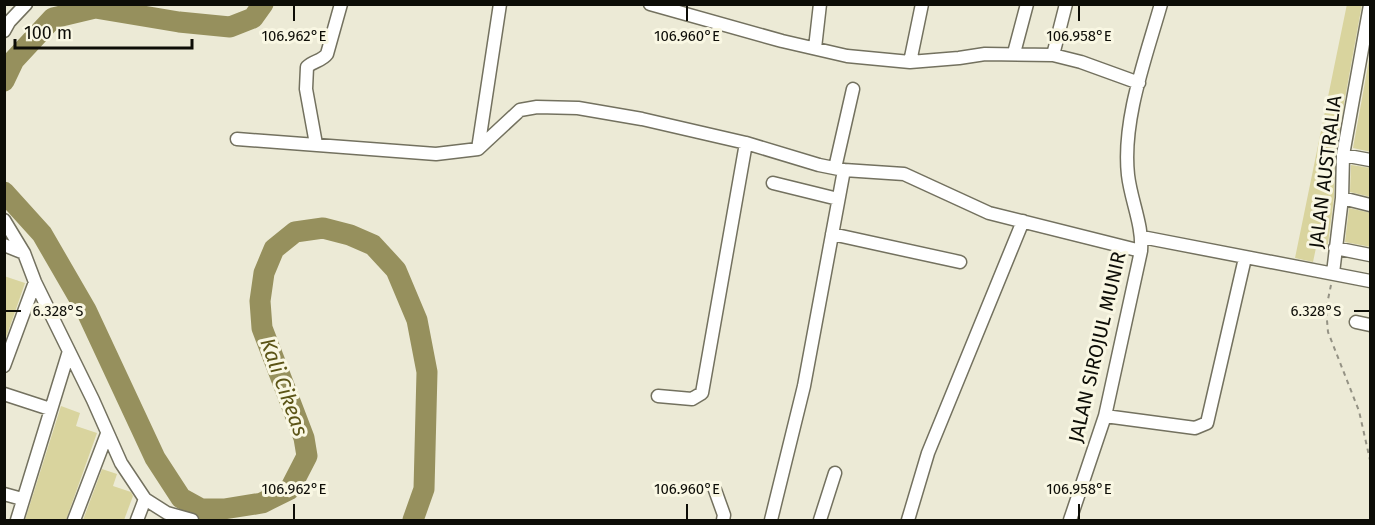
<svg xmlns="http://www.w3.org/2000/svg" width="1375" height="525" viewBox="0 0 1375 525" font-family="'Fira Sans',sans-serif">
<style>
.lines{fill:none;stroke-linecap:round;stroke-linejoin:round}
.river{stroke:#96905d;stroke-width:21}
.building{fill:#d9d49e}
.minor-casing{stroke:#73715f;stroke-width:15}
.path{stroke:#949284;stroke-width:2;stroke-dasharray:4.5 4.5;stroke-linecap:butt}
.minor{stroke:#fff;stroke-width:12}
.ticks{fill:none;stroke:#0d0d07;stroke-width:2}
.labels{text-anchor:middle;stroke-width:6;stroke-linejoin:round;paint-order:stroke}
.street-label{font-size:20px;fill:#0d0d07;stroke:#f9f7e3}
.water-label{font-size:21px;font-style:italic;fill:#5b5416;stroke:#f9f7e3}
.ticks-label{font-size:15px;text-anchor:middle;fill:#0d0d07;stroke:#f9f7e3;stroke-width:6;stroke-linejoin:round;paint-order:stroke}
</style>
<rect width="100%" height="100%" fill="#ecead6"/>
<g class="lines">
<path class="river" d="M4,81L14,60L53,18L95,8L179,22L230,27L253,18L263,4
M4,192L42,234L86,310L155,458L181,498L201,509H224L262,503L290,489L307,456L304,438L262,328L260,301L264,273L274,249L295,232L323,228L350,235L373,245L396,270L417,320L427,372L424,489L413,520"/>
</g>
<path class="building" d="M1347,4H1362L1335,154L1334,197L1328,244L1327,245L1317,243L1313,262L1295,258Z
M1371,49V152L1353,148Z
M1351,165L1371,168V197L1350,192Z
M1349,208L1371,213V247L1345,242Z
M4,276L25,283L6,338H4Z
M61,406L80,413L76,426L97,433L66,520H25Z
M102,469L117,474L113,486L131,492L133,496L124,520H83Z"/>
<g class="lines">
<g class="minor-casing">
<path id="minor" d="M650,4L782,41L847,56L910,62L959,58L985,54L1053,55L1081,62L1139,83
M4,31L9,22L26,4
M815,48L820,4
M1014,53L1027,4
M1053,55L1066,4
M910,62L922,4
M237,139L436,154L478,149L520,110L537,107L578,108L642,119L746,143L819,165L844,170L904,174L989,213L1141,251
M316,144L306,89L307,67C313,61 322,61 327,54L341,4
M478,149L500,4
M1343,155L1370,160
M835,168L853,89
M773,183L838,199
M1342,198L1370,205
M4,220L24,253L35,282L93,400L121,463L145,499L167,513L192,520
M832,234L960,262
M1142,237L1370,281
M4,245L24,253
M1335,248L1370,255
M1333,273L1342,198L1343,155L1370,5
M1356,322L1370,325
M4,366L35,282
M4,394L50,409
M658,396L692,399L702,393L746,143
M1105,416L1195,428L1207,423L1245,258
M715,490L724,515L723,520
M4,494L22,499
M17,520L69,351
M74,520L107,434
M137,520L145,499
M771,520L804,386L844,170
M820,520L835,473
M908,520L928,453L1023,221
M1070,520L1105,416L1141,251C1143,225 1131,201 1128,175C1122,120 1146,57 1161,4"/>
</g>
<path class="path" d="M1331,285L1326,309L1328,332L1359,411L1370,460"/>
<use href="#minor" class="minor"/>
</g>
<path class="ticks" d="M294,6V21M687,6V21M1079,6V21M6,311H21M1354,311H1369M294,504V519M687,504V519M1079,504V519"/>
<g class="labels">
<g class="street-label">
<text transform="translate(1325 172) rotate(-83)" y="7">JALAN AUSTRALIA</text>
<text transform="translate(1097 347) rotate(-77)" y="7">JALAN SIROJUL MUNIR</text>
</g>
<g class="water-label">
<text transform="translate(284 387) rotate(70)" y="7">Kali Cikeas</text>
</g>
</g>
<g class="ticks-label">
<text x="294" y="41">106.962°E</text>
<text x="687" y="41">106.960°E</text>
<text x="1079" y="41">106.958°E</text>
<text x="1316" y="316">6.328°S</text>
<text x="58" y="316">6.328°S</text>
<text x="294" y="494">106.962°E</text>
<text x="687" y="494">106.960°E</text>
<text x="1079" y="494">106.958°E</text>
</g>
<rect width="1375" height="525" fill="none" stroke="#0d0d07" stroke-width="12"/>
<path d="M15 39v9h177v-9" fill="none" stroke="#0d0d07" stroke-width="3"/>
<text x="24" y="39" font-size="18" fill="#0d0d07" stroke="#f9f7e3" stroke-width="4.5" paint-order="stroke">100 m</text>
</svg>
